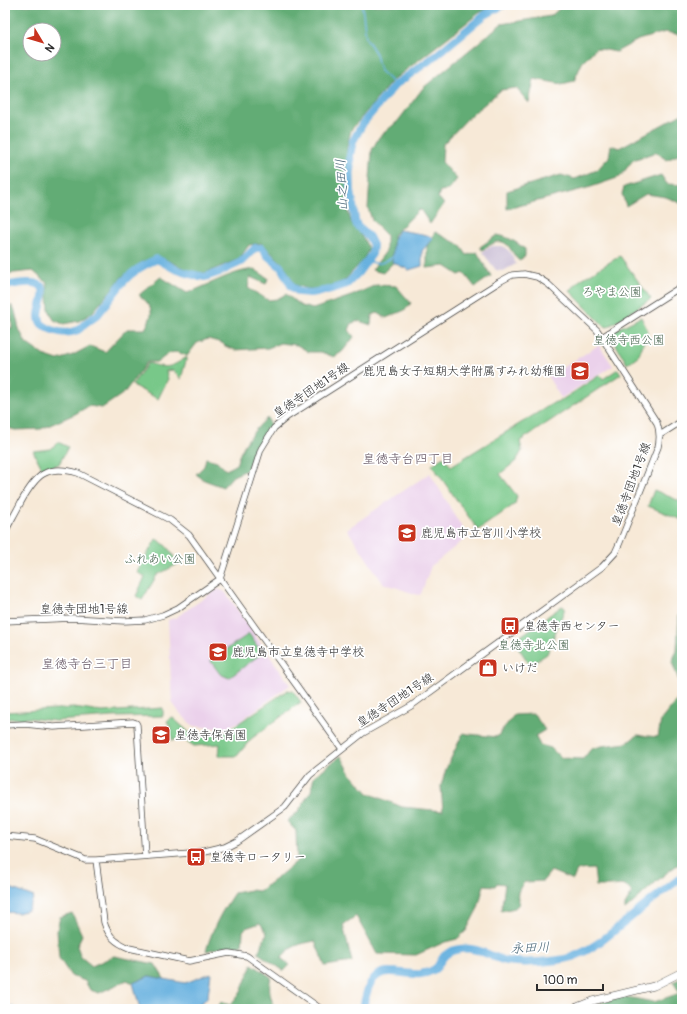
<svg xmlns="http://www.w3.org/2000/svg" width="687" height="1014" viewBox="0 0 687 1014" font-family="Pangolin,'Klee One',sans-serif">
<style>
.built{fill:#ebd1eb}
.industrial{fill:#cbbfd5}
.green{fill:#78c889;stroke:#527a5a}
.forest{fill:#62ac75;stroke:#466c50;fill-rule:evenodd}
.water{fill:#67b1df;stroke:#496e85}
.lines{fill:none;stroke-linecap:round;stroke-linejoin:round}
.stream{stroke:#67b1df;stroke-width:1.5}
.river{stroke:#67b1df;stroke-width:8}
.minor-casing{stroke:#4a4845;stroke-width:7}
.major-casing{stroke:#4a4845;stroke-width:8}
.minor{stroke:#fff;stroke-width:5.5}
.major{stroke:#fff;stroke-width:7}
.labels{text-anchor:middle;stroke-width:3.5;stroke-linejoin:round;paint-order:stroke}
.park-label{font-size:12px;fill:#46624c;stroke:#fff}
.poi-label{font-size:12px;fill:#2b2b2b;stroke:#fff;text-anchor:start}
.street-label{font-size:12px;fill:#2b2b2b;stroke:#fff}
.water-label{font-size:13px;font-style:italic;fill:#436173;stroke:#fff}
.neighbourhood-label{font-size:13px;fill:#635462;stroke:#fff}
</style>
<rect width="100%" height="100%" fill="#fff"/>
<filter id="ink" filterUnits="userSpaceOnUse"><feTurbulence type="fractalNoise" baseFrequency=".025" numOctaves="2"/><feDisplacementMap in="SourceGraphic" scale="8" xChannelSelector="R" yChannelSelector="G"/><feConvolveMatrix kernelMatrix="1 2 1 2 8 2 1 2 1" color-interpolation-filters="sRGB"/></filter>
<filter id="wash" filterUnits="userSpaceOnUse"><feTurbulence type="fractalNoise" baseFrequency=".012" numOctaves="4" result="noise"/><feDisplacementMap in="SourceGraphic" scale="16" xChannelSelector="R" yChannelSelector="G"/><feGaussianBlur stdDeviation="0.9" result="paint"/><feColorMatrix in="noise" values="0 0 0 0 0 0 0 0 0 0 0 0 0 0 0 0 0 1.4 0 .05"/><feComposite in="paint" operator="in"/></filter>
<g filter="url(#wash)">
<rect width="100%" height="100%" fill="#f7e9d7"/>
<path class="built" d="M599,345L613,366L561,398L548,377Z
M430,473L467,536L466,538L431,566L421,594L418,595L383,583L347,529Z
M218,589L225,592L290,685L240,721L225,729L193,726L179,712L172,702L168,620L175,618Z"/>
<path class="industrial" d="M492,246H503L510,252L516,264L503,271L496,270L482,252Z"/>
<path class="green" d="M620,256L651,299L608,327L604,326L570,291L580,280Z
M641,317L648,331L639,355L627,364L611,336L613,331Z
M187,357L181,379L173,370L166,371L168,379L158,399L132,385L148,363C167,369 170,368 187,357Z
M618,369L621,374L520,441L522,451L516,461L500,474L517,496L515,504L478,530L432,465L443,457L451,466L555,402L557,403L600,375L603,379Z
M58,442L68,447L59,464L43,470L33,451L51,449Z
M654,490L682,502V520L648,506Z
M156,539C169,546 171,552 178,564L157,575L142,600L136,596L145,577L137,572Z
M562,606L565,608L547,654L530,665L514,641Z
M249,634L262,653L229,678L220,674L210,660Z
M288,690L293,691L301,702L251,739L237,756H219L220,744L194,746L183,739L172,740L171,729L167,721L172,717L192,735L224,733Z
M74,708L102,712L163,708V716L113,717L55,721L29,718L5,719V712Z"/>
<path class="forest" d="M5,5H494L479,13L392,81L351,130L347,146V207L351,222L363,238L369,249L363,260L344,281L323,289H308L295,285L284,265L261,243L249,245L239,259L205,273L190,271L158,256L142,262L122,277L92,313L79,321L63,324L54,320L49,310L47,283L33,271L5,274ZM30,30H54V54H30Z
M559,5H682V35L665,32L638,40L616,52L596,48L582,63L574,81L562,84L534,79L529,103L516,88L501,90L468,118L443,144L442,162L457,179L448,190L440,191L438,197L444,204L430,224L420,209L393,235L394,262L383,273L372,270L386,251V235L372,220L368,208L372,150L379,137L398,121L423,88L501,24L551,16L560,8Z
M682,114V153L667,160L656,152L633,160L620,177L591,187L507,209V191L561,175L575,179L597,170L609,157L611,145L619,148Z
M661,175L667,184L682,185V204L666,197L646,194L626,206L622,194L624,187Z
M435,232L460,245L467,255L477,252L491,276L475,287L464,273L459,275L445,266L427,268V246Z
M497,235C509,237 516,242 525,249V256L520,261C512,257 510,239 497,242C492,243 486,248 482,250L480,247Z
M254,269L268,278L266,284L250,277L248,288L268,300L277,299L286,294L301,306L313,309L351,296L376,285L396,286L411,303L405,310L386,318L378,313L372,315L371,325L359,321L352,323L349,330L354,337L342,352L334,357L321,352H309L297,345L280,343L268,348L235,350L225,346L222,343L208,339L197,343L187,356C173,349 170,352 158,362H147L124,393L102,408L89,406L75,414L41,429L15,430L8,428L5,425V328H12L11,305L15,311L19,329L26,343L43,355L58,360L73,355L90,346L105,352L127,329H145C154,313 154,307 139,295L158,279L161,277L187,293C210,285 229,272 254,269Z
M267,418L271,425C260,440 253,453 247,470L233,476L223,487L204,480L196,474L204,466L206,458L217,461L226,470L236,465C241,446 253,431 267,418Z
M682,611V689L672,662L677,650L679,614Z
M682,695V862C661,875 644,894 625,910V905L632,893C625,882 620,886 609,886C605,886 600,886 596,886L594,869L577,870L573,880L551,871L543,881L525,882C518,889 516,894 519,904L515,908L501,911L505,884L497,883L495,886L484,885L478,908L466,931L457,939L445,942L416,955L377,954L356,916L343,925L352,962L325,966L315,941C300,944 291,945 281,958L290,965L284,971L258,953L267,933L260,923L246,928L243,931L242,946L222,947L206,951C213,927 220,914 234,893L250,890L259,891L278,877L297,861L296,831L287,821L298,812L311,791L314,776L341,756L351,774L368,793L402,807L443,811L441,786L446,769L463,733L468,734L497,737L514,715L534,714L545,730L535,736L540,745L551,748L561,758L583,759L591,749L602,746L627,743L637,735L658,737L661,720L677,700Z
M72,913L82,935L77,946L81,957L92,966L114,956L155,964L165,980L149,976L133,983L127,980L99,993L90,990L85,981L71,976L59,958L57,930L60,917Z
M252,964L271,977C268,988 270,1000 276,1009H217L221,1002L230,1005L241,992Z
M682,978V1009H583L621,996L654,1002L680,993L673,982Z"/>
<path class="water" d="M399,230L427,235L433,238L422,251V266L409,270L392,262L394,236Z
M10,888L34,897L28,910L18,913L5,912V890Z
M211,973L208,996L203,1002L192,1009H140L133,983L149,976L185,983Z"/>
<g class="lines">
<path class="stream" d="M362,5L366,38L376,54L380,71L395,85
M367,260C378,266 383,263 393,257
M7,1009L13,1006"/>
<path class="river" d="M5,286C74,271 26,312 43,325C53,332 66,335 78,330C81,328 84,324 87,322C92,319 96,317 99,313C108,302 115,291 124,281C132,272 145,264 157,259L175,269L190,274L205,277L220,272L241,262L255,248H262L268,256L281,267L292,287L299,292L310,293L324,291L335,288L347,284L358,273L372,254L373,245L369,237L357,226L355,220L351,190L350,155L353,141L363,123L395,85L434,57L485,15L503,5
M363,1009C366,993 370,971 390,972C400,972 411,975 421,974C426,973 434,971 437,967C439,965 440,961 442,959C445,953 454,950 460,949C476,946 491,957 506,961C524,964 555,962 572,957C595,949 612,932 630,918C647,904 664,890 682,877"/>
</g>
</g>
<g filter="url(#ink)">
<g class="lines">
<g class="minor-casing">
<path id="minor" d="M602,337L682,286
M660,435L682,421
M5,532C10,522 16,512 21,502C36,475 46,464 78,473L170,520L189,535L342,749
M5,621L73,618L124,621L145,620L163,615L178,608L220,579L261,449L274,428L287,417L499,282L512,275L524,274L537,277L548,284L597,330L657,423C660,432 660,439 658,447L620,542L615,553L602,567L411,706L363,733L310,775L285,807L237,841L225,847L204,852L96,860H85L79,857L35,839L5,836
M5,725L25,724L54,727L133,722L136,723L137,725L145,856
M96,860L104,922C108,936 116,943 129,948L189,961L229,953L247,956L321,1009"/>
</g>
<g class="major-casing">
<path id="major" d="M572,1009L592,1001L654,986L682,972"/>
</g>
<use href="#minor" class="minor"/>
<use href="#major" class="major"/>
</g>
</g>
<defs>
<g id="school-square" transform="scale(1)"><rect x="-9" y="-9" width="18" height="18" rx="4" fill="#c8321e" stroke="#fff"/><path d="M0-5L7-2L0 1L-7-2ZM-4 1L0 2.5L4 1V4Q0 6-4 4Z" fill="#fff"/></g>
<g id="bus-square" transform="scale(1)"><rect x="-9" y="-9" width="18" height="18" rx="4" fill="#c8321e" stroke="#fff"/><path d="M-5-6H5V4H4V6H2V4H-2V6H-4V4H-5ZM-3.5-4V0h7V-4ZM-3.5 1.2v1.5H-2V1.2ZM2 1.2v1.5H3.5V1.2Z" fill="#fff"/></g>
<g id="shop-square" transform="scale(1)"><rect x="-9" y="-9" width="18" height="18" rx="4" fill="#c8321e" stroke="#fff"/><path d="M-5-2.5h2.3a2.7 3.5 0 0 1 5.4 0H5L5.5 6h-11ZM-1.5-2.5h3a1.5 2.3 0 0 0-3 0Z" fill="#fff"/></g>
</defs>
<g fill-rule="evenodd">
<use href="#school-square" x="580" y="371"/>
<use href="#school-square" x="407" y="533"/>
<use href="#bus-square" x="510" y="626"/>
<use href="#school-square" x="218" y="652"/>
<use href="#shop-square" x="488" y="668"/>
<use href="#school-square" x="161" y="735"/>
<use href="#bus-square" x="196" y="857"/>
</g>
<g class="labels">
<g class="park-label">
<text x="612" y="296">ろやま公園</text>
<text x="629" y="344">皇徳寺西公園</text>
<text x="160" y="563">ふれあい公園</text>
<text x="534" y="649">皇徳寺北公園</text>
</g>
<g class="poi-label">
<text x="566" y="375" text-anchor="end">鹿児島女子短期大学附属すみれ幼稚園</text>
<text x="421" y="537">鹿児島市立宮川小学校</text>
<text x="524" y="630">皇徳寺西センター</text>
<text x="232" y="656">鹿児島市立皇徳寺中学校</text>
<text x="502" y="672">いけだ</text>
<text x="175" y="739">皇徳寺保育園</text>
<text x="210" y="861">皇徳寺ロータリー</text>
</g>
<g class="street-label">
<text transform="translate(311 390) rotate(-34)" y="4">皇徳寺団地1号線</text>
<text transform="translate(631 484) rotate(-69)" y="4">皇徳寺団地1号線</text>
<text x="84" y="613">皇徳寺団地1号線</text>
<text transform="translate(395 700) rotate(-33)" y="4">皇徳寺団地1号線</text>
</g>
<g class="water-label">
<text transform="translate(341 185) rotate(-93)" y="5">山之田川</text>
<text transform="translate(530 947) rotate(-2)" y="5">永田川</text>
</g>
<g class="neighbourhood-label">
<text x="408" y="463">皇徳寺台四丁目</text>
<text x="87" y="668">皇徳寺台三丁目</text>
</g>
</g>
<rect width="687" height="1014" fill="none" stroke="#fff" stroke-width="20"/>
<g transform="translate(42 42) rotate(128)"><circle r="19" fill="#ffffff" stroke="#aaaaaa"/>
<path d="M0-3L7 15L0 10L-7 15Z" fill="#c8321e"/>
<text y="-6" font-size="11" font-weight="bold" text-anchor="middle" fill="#2b2b2b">N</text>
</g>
<path d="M537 984v6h66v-6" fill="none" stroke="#2b2b2b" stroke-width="2"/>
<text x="543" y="984" font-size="12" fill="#2b2b2b" stroke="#ffffff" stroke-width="3" paint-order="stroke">100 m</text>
</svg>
